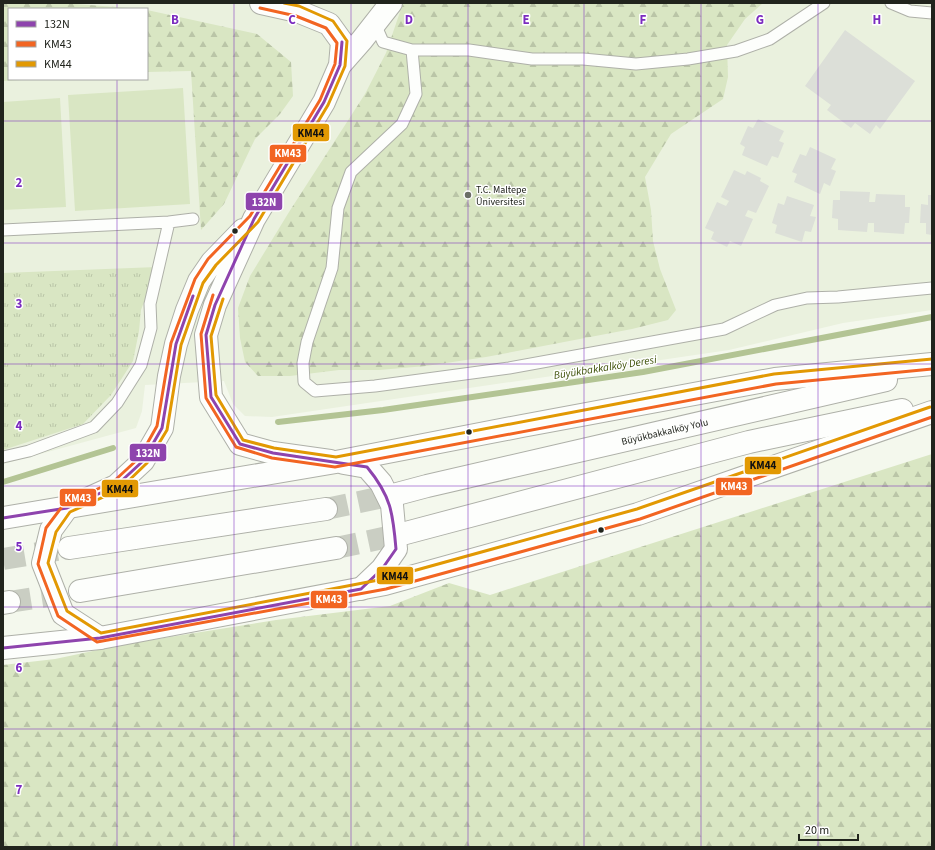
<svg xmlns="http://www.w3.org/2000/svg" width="935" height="850" viewBox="0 0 935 850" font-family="'Source Sans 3',sans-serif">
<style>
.built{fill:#eaf1de;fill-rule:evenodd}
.grass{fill:url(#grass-tufts)}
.forest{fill:url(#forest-firs)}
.pitch{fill:#d9e6c3}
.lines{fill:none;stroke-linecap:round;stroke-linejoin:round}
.stream{stroke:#b3c494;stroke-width:6}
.building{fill:#dcdfd8}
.trunk-tunnel{stroke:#cacec3;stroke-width:22;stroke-dasharray:22 11;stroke-linecap:butt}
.service-casing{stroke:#aeb0a8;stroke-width:13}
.minor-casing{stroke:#aeb0a8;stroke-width:24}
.trunk-casing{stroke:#aeb0a8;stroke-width:24}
.service{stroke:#fdfefc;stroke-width:11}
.minor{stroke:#fdfefc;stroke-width:22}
.trunk{stroke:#fdfefc;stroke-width:22}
.bus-1-casing{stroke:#fff;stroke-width:6}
.bus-2-casing{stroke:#fff;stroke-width:6}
.bus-3-casing{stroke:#fff;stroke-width:6}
.bus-1{stroke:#8e44ad;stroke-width:3}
.bus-2{stroke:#f26522;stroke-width:3}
.bus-3{stroke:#e29903;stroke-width:3}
.grid{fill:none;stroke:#7b2cbf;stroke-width:1;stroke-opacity:0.55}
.poi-dot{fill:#6b6e66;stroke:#fff;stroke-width:1.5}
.bus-dot{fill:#21241d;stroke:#fff;stroke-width:1.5}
.labels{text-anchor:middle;stroke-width:3;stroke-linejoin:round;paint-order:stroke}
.poi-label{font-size:10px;fill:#21241d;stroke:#fff;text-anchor:start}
.street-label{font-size:10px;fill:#21241d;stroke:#fff}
.water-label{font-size:11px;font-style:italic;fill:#3d5007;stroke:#fff}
.grid-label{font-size:13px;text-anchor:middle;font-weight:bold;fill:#7b2cbf;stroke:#fff;stroke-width:3;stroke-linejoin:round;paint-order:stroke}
.line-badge{stroke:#fff;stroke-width:1.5}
.badge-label{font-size:11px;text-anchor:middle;font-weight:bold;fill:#fff}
.pale-badge-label{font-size:11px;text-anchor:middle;font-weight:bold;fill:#111}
</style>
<defs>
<pattern id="grass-tufts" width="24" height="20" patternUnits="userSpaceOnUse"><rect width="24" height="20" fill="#d9e6c3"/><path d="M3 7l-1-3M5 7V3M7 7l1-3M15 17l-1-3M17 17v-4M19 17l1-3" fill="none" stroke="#bac5a7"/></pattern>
<pattern id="forest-firs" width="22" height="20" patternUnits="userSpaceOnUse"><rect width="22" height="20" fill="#d9e6c3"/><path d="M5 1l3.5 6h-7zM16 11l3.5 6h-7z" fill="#bac5a7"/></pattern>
</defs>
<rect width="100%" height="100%" fill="#f4f8ed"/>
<path class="built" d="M3,3H932V310L843,323L729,350L272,417L245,416L233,404L224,381L145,385L142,411L136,428L3,464ZM9,9H147V79H9Z"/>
<path class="grass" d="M157,267L141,310L139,331L133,361L111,395L83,424L3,450V273Z"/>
<path class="forest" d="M3,3H63L142,9H9V79H40L3,81Z
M403,3H763L745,19L727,45L728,77L723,99L671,134L645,177L651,210L653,241L660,269L676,310L668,320L632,329L486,357L426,366L379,370H339L290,376H258L245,362L240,338L238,308L250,276L289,212L365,94L386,53Z
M147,10L257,34L291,62L293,96L280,114L255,139L224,204L201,230L191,71L147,72Z
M932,454V847H3V665L55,659L126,644L276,620L390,606L449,583L490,595Z"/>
<path class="pitch" d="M183,88L190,204L75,211L68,95Z
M60,98L66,207L3,210V102Z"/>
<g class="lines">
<path class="stream" d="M278,422L383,410L643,372L932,317
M3,482L113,448"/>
</g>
<path class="building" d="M845,30L915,81L880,129L876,125L870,134L855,123L851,128L827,110L831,105L805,86Z
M758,119L784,131L779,141L784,143L778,158L772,156L767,166L742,155L745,147L740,144L748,126L753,128Z
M810,147L836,159L831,169L836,171L830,186L824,183L820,194L794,182L797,174L792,172L800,154L806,156Z
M734,170L745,175L747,171L761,178L760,181L769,186L756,213L748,210L745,216L753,219L741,246L730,241L727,247L711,239L714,232L705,228L717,202L726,206L729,201L721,197Z
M840,191L870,192L869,202H875L876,194L905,195V207H910L909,223H905L904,234L874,232V223H868L867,232L838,230V219L832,218L833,200H840Z
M928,195H932V235L926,234V223H920L921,204L928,205Z
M787,196L814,205L810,216L816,217L811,232L805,231L802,242L775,233L777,225L772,223L778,203L784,205Z"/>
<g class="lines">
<path class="trunk-tunnel" d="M326,509L397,494
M336,548L402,534
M3,559L69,548
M9,602L80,591"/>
<g class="service-casing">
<path id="service" d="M891,3L910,11L932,13
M375,24L383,42L412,50H469L532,59H583L636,64L688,59L736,51L770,39L824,3
M412,50L416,94L402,124L351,172L338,208L332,268L307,342L303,363L304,382L315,391L375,386L509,368L724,329L775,305L807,298L838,297L932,288
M169,222L193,219
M3,230L169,222L150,304L151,328L141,365L117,403L94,427L29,451L3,457"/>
</g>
<g class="minor-casing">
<path id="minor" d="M261,3L297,11L329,24L342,42L340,65L324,102L254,219L215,305L206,335L211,397L240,444L273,453L330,461
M340,65L362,40L391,3
M83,501L116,486L143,461L162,428L169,376L176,344L187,310L199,281L212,262L243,230"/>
</g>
<g class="trunk-casing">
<g id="trunk">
<path d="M344,463L367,467L381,483L392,505L396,549L382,569L361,589"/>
<path id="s1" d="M397,494L427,486L886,380"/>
<path d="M67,508L51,530L43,563L63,614L100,638"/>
<path d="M3,518L336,462L522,426L775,379L932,364"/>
<path d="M402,534L749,442L902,410"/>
<path d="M69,548L326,509"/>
<path d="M80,591L336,548"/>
<path d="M3,603L9,602"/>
<path d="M3,648L100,638L385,584L638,514L932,412"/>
</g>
</g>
<use href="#service" class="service"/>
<use href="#minor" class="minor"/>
<use href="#trunk" class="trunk"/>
<g class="bus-1-casing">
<path id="bus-1" d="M3,518L67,508L116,486L143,461L162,428L176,344L193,296
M3,648L100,638L361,589L382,569L396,549C393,513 391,496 367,467L273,453L240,444L211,397L206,335L215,305L254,219L324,102L340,65L342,42"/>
</g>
<g class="bus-2-casing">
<path id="bus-2" d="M260,8L296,16L326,28L337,43L335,64L320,100L250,216L208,259L195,279L171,343L157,426L139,458L113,482L64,504L46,528L38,564L58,616L97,642L386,589L640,519L932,417
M213,295L201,334L206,398L236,447L272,458L335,467L776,384L932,369"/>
</g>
<g class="bus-3-casing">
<path id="bus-3" d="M284,3L299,6L333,21L347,41L345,66L328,105L258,222L216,265L203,283L181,345L167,430L147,463L119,490L70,512L56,532L48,563L67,611L101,633L384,579L637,509L930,407
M223,299L211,336L216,395L243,440L274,448L336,457L774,374L932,359"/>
</g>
<use href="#bus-1" class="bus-1"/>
<use href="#bus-2" class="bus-2"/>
<use href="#bus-3" class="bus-3"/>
</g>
<path class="grid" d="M117,3V9M234,3V847M351,3V847M468,3V847M584,3V847M701,3V847M818,3V847M117,79V847M3,121H932M3,243H932M3,364H932M3,486H932M3,607H932M3,729H932"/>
<circle class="poi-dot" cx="468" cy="195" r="4"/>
<g class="bus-dot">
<circle cx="235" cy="231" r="3.5"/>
<circle cx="469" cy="432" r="3.5"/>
<circle cx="601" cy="530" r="3.5"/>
</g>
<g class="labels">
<g class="poi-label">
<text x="476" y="193">T.C. Maltepe<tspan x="476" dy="12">Üniversitesi</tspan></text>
</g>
<g class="street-label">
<text dy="4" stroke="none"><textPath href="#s1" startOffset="275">Büyükbakkalköy Yolu</textPath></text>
</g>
<g class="water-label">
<text transform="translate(605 367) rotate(-9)" y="4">Büyükbakkalköy Deresi</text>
</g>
</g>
<g class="grid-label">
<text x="175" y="24">B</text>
<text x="292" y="24">C</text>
<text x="409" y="24">D</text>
<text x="526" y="24">E</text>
<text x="643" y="24">F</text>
<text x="760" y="24">G</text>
<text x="877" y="24">H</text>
<text x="19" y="187">2</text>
<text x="19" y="308">3</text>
<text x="19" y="430">4</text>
<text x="19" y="551">5</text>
<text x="19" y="672">6</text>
<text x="19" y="794">7</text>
</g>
<g class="line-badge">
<rect x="292" y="123" width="38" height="19" rx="4" fill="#e29903"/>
<rect x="269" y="144" width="38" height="19" rx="4" fill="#f26522"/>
<rect x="245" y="192" width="38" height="19" rx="4" fill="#8e44ad"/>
<rect x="129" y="443" width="38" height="19" rx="4" fill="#8e44ad"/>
<rect x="744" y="456" width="38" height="19" rx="4" fill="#e29903"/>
<rect x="715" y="477" width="38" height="19" rx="4" fill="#f26522"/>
<rect x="101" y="479" width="38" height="19" rx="4" fill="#e29903"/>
<rect x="59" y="488" width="38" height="19" rx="4" fill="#f26522"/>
<rect x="376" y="566" width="38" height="19" rx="4" fill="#e29903"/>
<rect x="310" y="590" width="38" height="19" rx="4" fill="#f26522"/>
</g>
<g class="badge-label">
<text x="288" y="157">KM43</text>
<text x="264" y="206">132N</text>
<text x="148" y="457">132N</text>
<text x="734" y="490">KM43</text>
<text x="78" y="502">KM43</text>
<text x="329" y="603">KM43</text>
</g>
<g class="pale-badge-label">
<text x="311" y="137">KM44</text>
<text x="763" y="469">KM44</text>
<text x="120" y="493">KM44</text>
<text x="395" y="580">KM44</text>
</g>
<rect width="935" height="850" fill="none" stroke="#21241d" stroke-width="8"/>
<rect x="8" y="8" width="140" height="72" fill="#ffffff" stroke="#a6a7a5"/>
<rect x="16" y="21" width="20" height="6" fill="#8e44ad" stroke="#a6a7a5"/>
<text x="44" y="28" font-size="12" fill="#21241d">132N</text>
<rect x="16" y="41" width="20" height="6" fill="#f26522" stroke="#a6a7a5"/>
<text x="44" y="48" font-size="12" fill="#21241d">KM43</text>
<rect x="16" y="61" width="20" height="6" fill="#e29903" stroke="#a6a7a5"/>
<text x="44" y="68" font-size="12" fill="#21241d">KM44</text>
<path d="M799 834v6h59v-6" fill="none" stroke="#21241d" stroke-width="2"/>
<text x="805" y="834" font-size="12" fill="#21241d" stroke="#ffffff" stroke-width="3" paint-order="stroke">20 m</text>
</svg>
